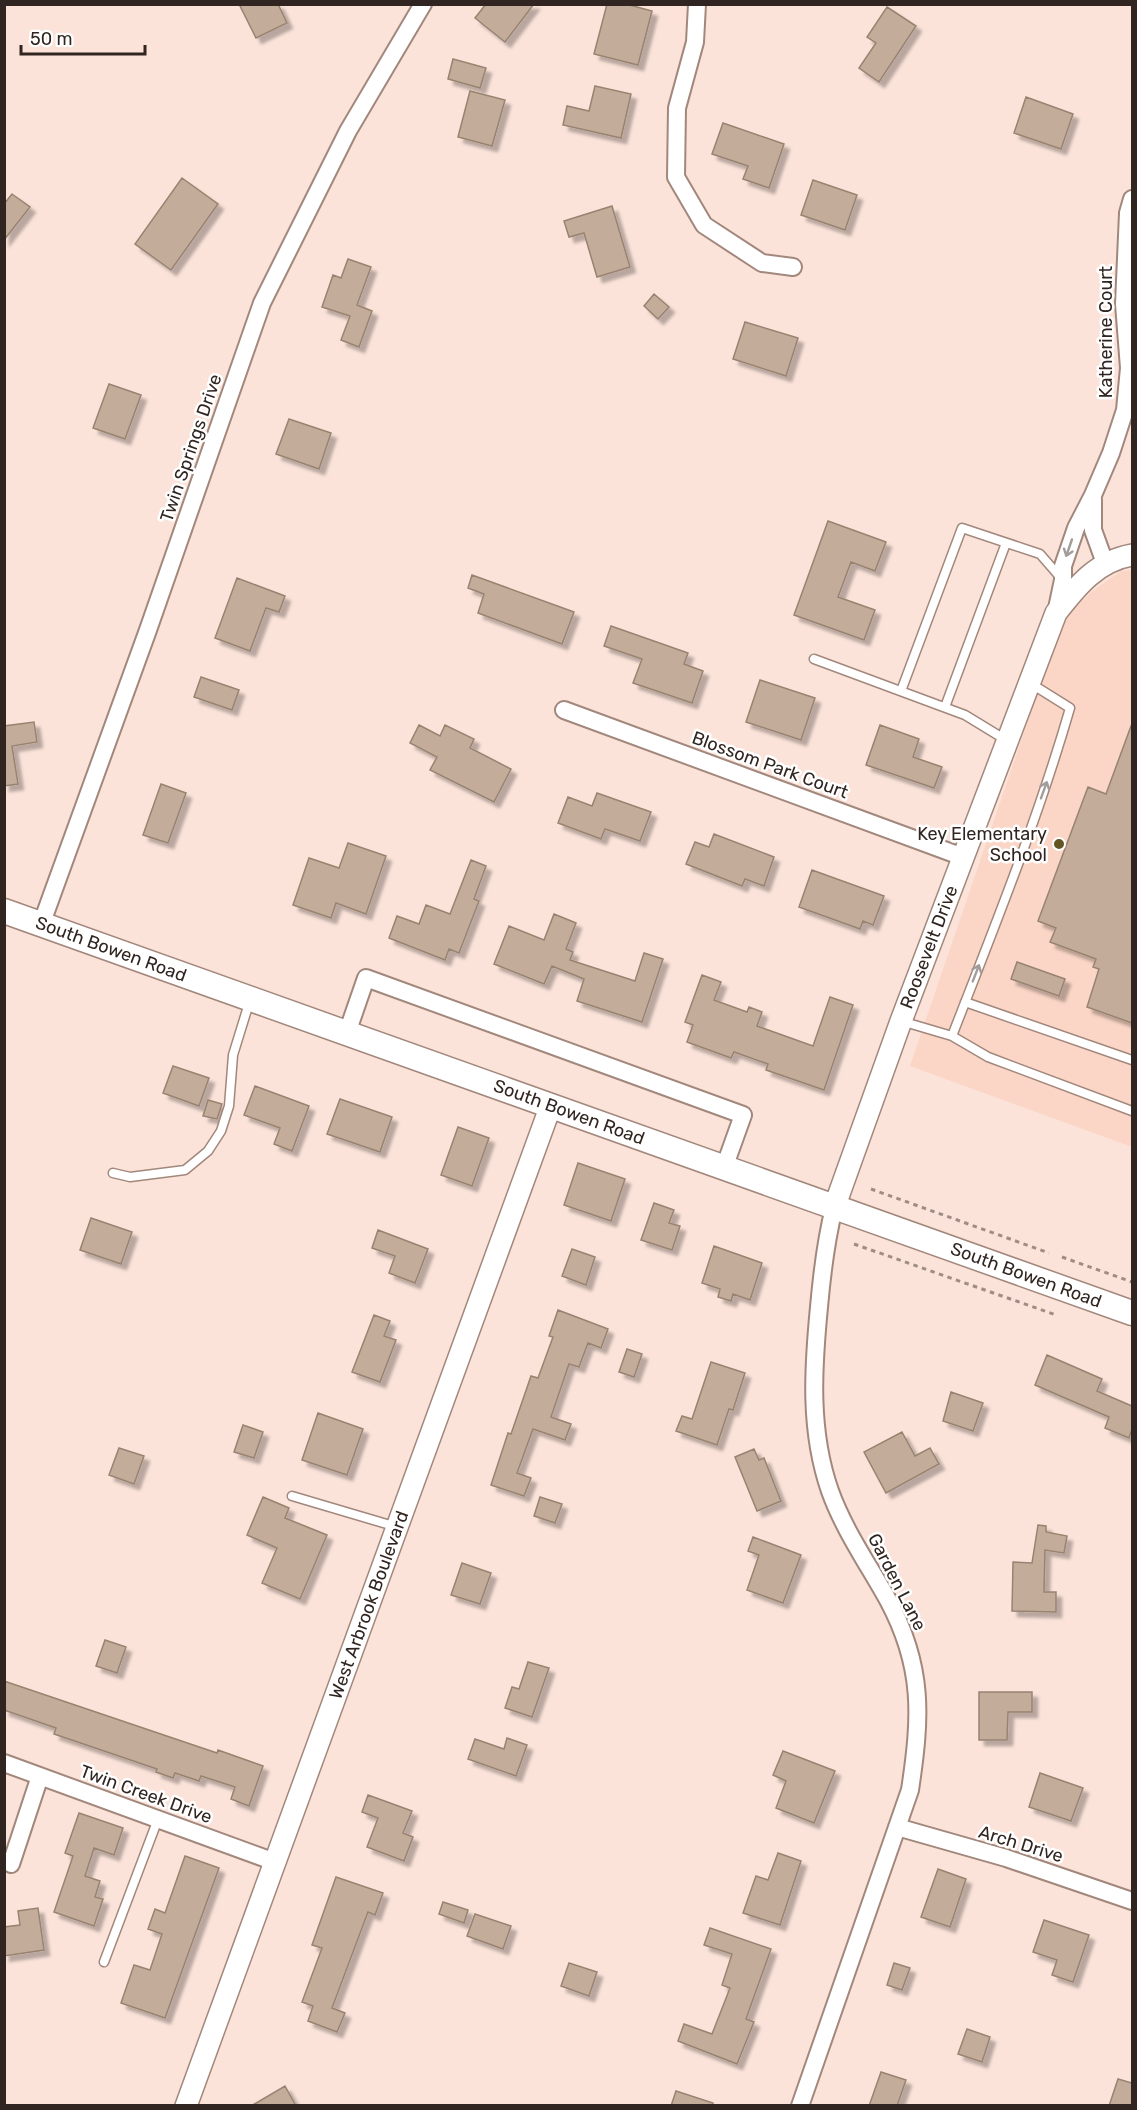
<svg xmlns="http://www.w3.org/2000/svg" width="1137" height="2110" viewBox="0 0 1137 2110" font-family="Rubik,sans-serif">
<style>
.built{fill:#fbd6c6}
.building{fill:#c3ad9a;stroke:#988371;stroke-width:1.5;filter:url(#shadow)}
.lines{fill:none;stroke-linecap:round;stroke-linejoin:round}
.service-casing{stroke:#a2877c;stroke-width:11}
.minor-casing{stroke:#a2877c;stroke-width:20}
.tertiary-casing{stroke:#a2877c;stroke-width:24}
.secondary-casing{stroke:#a2877c;stroke-width:27}
.path{stroke:#9f8d85;stroke-width:3;stroke-dasharray:4.5 4.5;stroke-linecap:butt}
.service{stroke:#fff;stroke-width:8}
.minor{stroke:#fff;stroke-width:16}
.tertiary{stroke:#fff;stroke-width:21}
.secondary{stroke:#fff;stroke-width:24}
.oneway{stroke:#a29d9b}
.poi-dot{fill:#635623;stroke:#fff;stroke-width:2}
.labels{text-anchor:middle;stroke-width:5;stroke-linejoin:round;paint-order:stroke}
.street-label{font-size:18px;fill:#302520;stroke:#fff}
.poi-label{font-size:18px;fill:#302520;stroke:#fff;text-anchor:end}
</style>
<defs>
<filter id="shadow"><feDropShadow dx="5.5" dy="5.5" stdDeviation="1.5" flood-color="#0004"/></filter>
</defs>
<rect width="100%" height="100%" fill="#fbe3d9"/>
<path class="built" d="M1132,570V1147L910,1066L1062,621L1091,592L1121,571Z"/>
<path class="building" d="M239,4H278L287,23L256,38Z
M486,4H534L505,42L475,18Z
M607,4H626L652,11L638,65L594,54Z
M887,7L916,26L879,82L859,68L876,43L867,37Z
M453,59L486,68L480,88L448,79Z
M595,86L631,94L621,138L563,125L567,106L589,111Z
M470,91L505,100L492,146L458,137Z
M1026,97L1073,114L1061,149L1014,133Z
M723,123L784,144L769,188L743,179L748,166L712,154Z
M182,178L218,204L171,270L135,244Z
M813,180L857,195L845,230L801,215Z
M12,194L30,207L4,240V204Z
M612,206L630,267L597,277L584,233L569,237L564,221Z
M348,259L371,267L357,305L372,311L359,347L341,340L350,316L322,307L333,275L341,278Z
M654,294L669,307L658,319L644,306Z
M745,322L798,338L786,376L733,359Z
M109,384L141,395L125,439L93,428Z
M289,419L331,433L319,469L276,454Z
M828,521L886,542L875,571L851,562L838,597L875,610L864,640L794,615Z
M472,575L574,612L562,644L478,613L484,594L468,588Z
M237,578L285,596L279,612L266,608L250,651L215,638Z
M611,626L688,653L684,664L703,671L692,703L633,683L642,659L604,646Z
M201,677L239,690L232,710L194,697Z
M760,680L815,698L801,740L746,722Z
M34,722L37,742L12,746L18,784L4,786V726Z
M419,725L440,736L445,725L474,739L470,748L511,769L494,802L430,770L437,757L410,743Z
M880,725L919,739L913,757L942,767L934,788L866,765Z
M1131,726H1132V1023L1087,1007L1099,969L1093,967L1096,959L1050,942L1056,928L1038,921L1088,787L1106,794Z
M161,784L186,793L168,843L143,835Z
M597,793L651,812L640,841L605,829L601,839L558,823L568,797L592,806Z
M714,834L774,857L764,886L745,879L742,886L686,864L695,842L709,847Z
M348,843L386,856L366,914L336,903L331,918L293,905L309,858L339,868Z
M471,860L486,866L474,899L479,901L459,953L449,949L445,960L389,938L397,916L419,924L426,905L450,914Z
M812,870L884,896L873,925L863,921L860,929L799,907Z
M554,914L576,923L566,949L573,952L570,960L635,981L644,953L663,959L642,1022L577,1001L584,979L552,966L544,984L494,964L509,926L544,940Z
M1017,962L1065,979L1059,996L1011,979Z
M702,975L721,982L714,1000L747,1012L749,1007L762,1012L757,1026L813,1046L830,997L853,1005L824,1090L766,1070L768,1064L734,1052L731,1058L687,1042L693,1025L685,1022Z
M173,1066L209,1078L199,1106L163,1093Z
M255,1086L309,1106L292,1151L274,1144L280,1128L244,1115Z
M340,1099L392,1117L380,1152L327,1134Z
M208,1100L222,1104L217,1119L203,1116Z
M458,1127L489,1138L472,1186L441,1175Z
M578,1163L625,1179L611,1221L564,1205Z
M654,1203L674,1210L669,1223L680,1226L672,1250L641,1240Z
M91,1218L132,1232L121,1264L80,1250Z
M378,1230L428,1249L415,1283L389,1273L395,1256L372,1248Z
M714,1246L762,1263L750,1300L733,1294L731,1301L718,1297L720,1289L702,1283Z
M572,1249L595,1257L586,1285L562,1276Z
M558,1310L608,1329L601,1348L588,1343L579,1367L569,1364L551,1417L571,1424L565,1440L533,1429L517,1473L531,1478L524,1496L491,1485L508,1433L511,1434L531,1376L538,1378L553,1337L549,1336Z
M374,1315L390,1321L384,1336L396,1340L380,1382L352,1372Z
M627,1349L642,1354L634,1377L619,1372Z
M1047,1355L1102,1379L1097,1391L1132,1406V1429L1129,1438L1105,1428L1109,1417L1035,1385Z
M711,1362L745,1373L733,1410L729,1409L717,1445L676,1431L682,1416L692,1419Z
M951,1392L983,1403L973,1431L943,1421Z
M318,1413L363,1429L347,1475L302,1460Z
M243,1425L263,1432L254,1458L234,1452Z
M902,1432L915,1456L930,1448L939,1464L886,1493L864,1452Z
M119,1448L144,1456L134,1484L109,1475Z
M754,1449L759,1460L764,1458L781,1501L757,1511L735,1457Z
M263,1497L289,1508L285,1518L327,1535L300,1599L262,1583L277,1548L247,1535Z
M540,1497L562,1504L555,1523L534,1516Z
M1038,1525L1046,1526V1532L1067,1536L1064,1553L1045,1550L1044,1592H1056V1612L1012,1611L1013,1562L1032,1563Z
M753,1537L801,1555L783,1603L747,1590L759,1555L748,1551Z
M462,1563L491,1573L480,1604L451,1595Z
M105,1640L126,1647L117,1673L96,1666Z
M528,1662L549,1668L532,1717L505,1708L512,1687L519,1689Z
M4,1681L217,1753L218,1750L263,1766L249,1806L231,1799L235,1787L201,1776L199,1781L175,1773L173,1778L156,1772L157,1769L54,1734L56,1728L4,1710Z
M979,1692H1032V1712H1008L1007,1740H979Z
M507,1738L527,1745L516,1776L468,1759L475,1739L504,1749Z
M783,1751L835,1771L814,1823L776,1808L786,1781L773,1775Z
M1040,1773L1083,1788L1071,1821L1029,1807Z
M368,1795L412,1811L403,1833L413,1837L404,1861L367,1847L378,1818L362,1812Z
M79,1813L123,1828L114,1855L94,1848L85,1876L100,1881L95,1897L103,1899L94,1926L54,1912L73,1856L65,1853Z
M778,1853L801,1861L780,1925L743,1913L756,1876L768,1880Z
M185,1856L219,1868L165,2018L121,2003L134,1965L150,1970L162,1934L148,1929L155,1909L165,1913Z
M938,1869L966,1879L950,1927L921,1917Z
M336,1877L383,1893L375,1915L368,1912L332,2008L345,2013L337,2032L308,2021L313,2006L302,2002L322,1948L312,1945Z
M443,1902L468,1910L464,1923L439,1914Z
M38,1908L44,1950L4,1956V1927L20,1925L18,1911Z
M475,1914L511,1926L503,1949L467,1936Z
M1044,1920L1089,1935L1073,1982L1052,1975L1057,1960L1033,1952Z
M710,1928L771,1949L746,2019L754,2022L737,2064L678,2041L684,2024L712,2034L730,1988L722,1985L732,1954L704,1945Z
M569,1963L597,1972L589,1996L561,1986Z
M894,1963L910,1968L902,1990L887,1985Z
M967,2029L990,2037L982,2062L958,2054Z
M881,2072L906,2080L897,2106H869Z
M1118,2079L1132,2083V2106H1109Z
M285,2086L296,2106H251Z
M676,2091L713,2103V2106H671Z"/>
<g class="lines">
<g class="service-casing">
<path id="service" d="M814,659L965,715L1006,740
M901,691L962,528L1040,554L1060,577
M945,707L1006,543
M965,1002L1132,1060
M901,1021L952,1036C994,928 1038,819 1070,708L1030,683
M952,1036L988,1057L1132,1111
M113,1173L130,1177L185,1170L208,1151L221,1131L229,1106L233,1055L250,1000
M292,1496L397,1527
M104,1962L158,1819"/>
</g>
<g class="minor-casing">
<path id="minor" d="M697,4L695,42L677,108L676,177L704,225L762,263L793,267
M1093,499V530L1105,563
M1056,613L1063,580V566L1076,528L1093,495L1111,453L1125,410L1129,368L1124,304L1128,213L1132,199
M564,710L963,857
M41,925L148,630L262,303L348,131L423,4
M347,1033L366,978L743,1115L724,1168
M4,1763L275,1862
M897,1827L1006,1858L1132,1901
M11,1864L40,1776
M800,2106L910,1790C921,1717 924,1667 888,1600C868,1564 844,1530 830,1491C809,1431 813,1369 819,1307C822,1273 826,1240 834,1208"/>
</g>
<g class="tertiary-casing">
<path id="tertiary" d="M834,1208L901,1021L1056,613C1077,586 1097,561 1132,555
M186,2106L551,1105"/>
</g>
<g class="secondary-casing">
<path id="secondary" d="M4,911L1132,1313"/>
</g>
<path class="path" d="M871,1189L1049,1253
M854,1244L1056,1315
M1062,1257L1132,1282"/>
<use href="#service" class="service"/>
<use href="#minor" class="minor"/>
<use href="#tertiary" class="tertiary"/>
<use href="#secondary" class="secondary"/>
</g>
<defs><path id="oneway-shaft" d="M-6 0H5M1.5-3L5.5 0L1.5 3" fill="none" stroke-width="1.6" stroke-linecap="round" stroke-linejoin="round" transform="scale(1.5)"/></defs>
<g class="oneway">
<use href="#oneway-shaft" transform="translate(1069 548) rotate(109)"/>
<use href="#oneway-shaft" transform="translate(1044 790) rotate(-70)"/>
<use href="#oneway-shaft" transform="translate(976 973) rotate(-69)"/>
</g>
<circle class="poi-dot" cx="1059" cy="844" r="6"/>
<g class="labels">
<g class="street-label">
<text transform="translate(1106 332) rotate(-90)" y="6">Katherine Court</text>
<text transform="translate(191 448) rotate(-71)" y="6">Twin Springs Drive</text>
<text transform="translate(770 765) rotate(20)" y="6">Blossom Park Court</text>
<text transform="translate(929 947) rotate(-69)" y="6">Roosevelt Drive</text>
<text transform="translate(111 949) rotate(20)" y="6">South Bowen Road</text>
<text transform="translate(569 1112) rotate(20)" y="6">South Bowen Road</text>
<text transform="translate(1026 1275) rotate(20)" y="6">South Bowen Road</text>
<text transform="translate(897 1582) rotate(63)" y="6">Garden Lane</text>
<text transform="translate(369 1605) rotate(-70)" y="6">West Arbrook Boulevard</text>
<text transform="translate(146 1794) rotate(20)" y="6">Twin Creek Drive</text>
<text transform="translate(1021 1844) rotate(17)" y="6">Arch Drive</text>
</g>
<g class="poi-label">
<text x="1047" y="840">Key Elementary<tspan x="1047" dy="21">School</tspan></text>
</g>
</g>
<rect width="1137" height="2110" fill="none" stroke="#302520" stroke-width="12"/>
<path d="M21 45v9h124v-9" fill="none" stroke="#302520" stroke-width="3"/>
<text x="30" y="45" font-size="18" fill="#302520" stroke="#ffffff" stroke-width="4.5" paint-order="stroke">50 m</text>
</svg>
